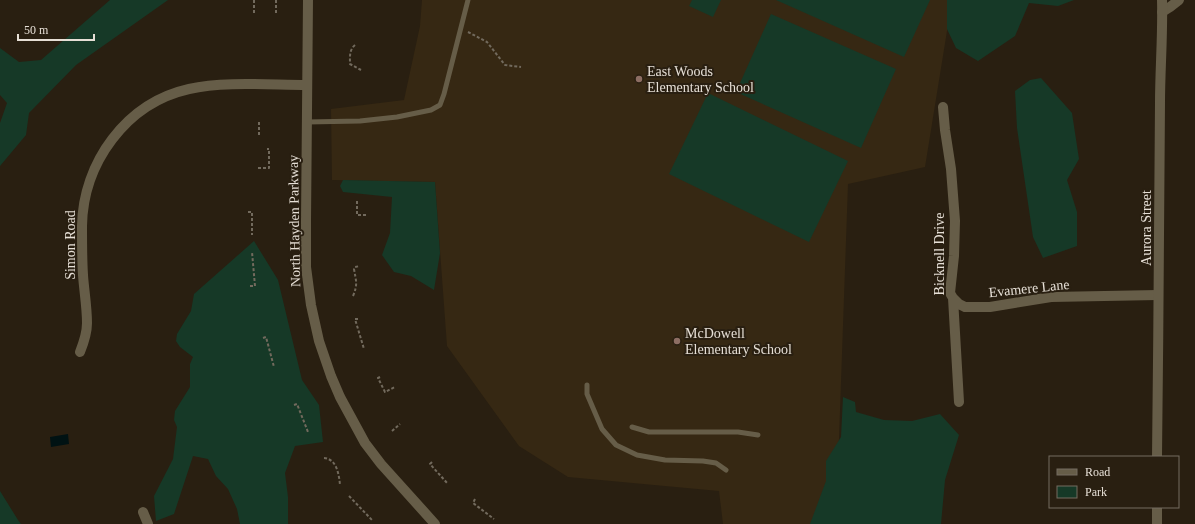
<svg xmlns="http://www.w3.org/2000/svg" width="1195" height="524" viewBox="0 0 1195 524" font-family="'Times New Roman',serif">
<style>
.built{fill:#362813}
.green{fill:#163927}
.water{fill:#001213}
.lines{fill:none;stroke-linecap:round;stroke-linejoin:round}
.path{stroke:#726a5d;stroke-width:2;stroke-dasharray:3 2;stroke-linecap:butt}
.service{stroke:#665d48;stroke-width:5}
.minor{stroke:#665d48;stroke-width:10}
.tertiary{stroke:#665d48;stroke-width:10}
.education-dot{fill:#8d6e63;stroke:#291f11;stroke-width:1.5}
.labels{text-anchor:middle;stroke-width:4;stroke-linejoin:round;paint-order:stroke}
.poi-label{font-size:14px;fill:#e6dfd6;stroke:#291f11;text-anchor:start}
.street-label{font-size:14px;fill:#e6dfd6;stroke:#291f11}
</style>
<rect width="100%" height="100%" fill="#291f11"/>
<path class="built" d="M422,0H952L925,167L848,184L836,524H723L719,491L568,477L519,446L447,346L435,182L332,180L331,109L404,100L420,26Z"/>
<path class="green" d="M110,0H168L76,65L29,113L26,135L0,166V123L7,103L0,95V48L19,62L41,60Z
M692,0H721L713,17L689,6Z
M776,0H930L904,57Z
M947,0H1074L1058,6L1029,3L1015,36L978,61L956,48L947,29Z
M771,14L896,69L861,148L736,92Z
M1041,78L1072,113L1079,159L1067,180L1077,212V246L1043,258L1033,237L1017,128L1015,91L1030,80Z
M708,93L848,161L809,242L669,174Z
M343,180L435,182L440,253L434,290L411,276L394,272L382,255L390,233L392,197L343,192L340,186Z
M254,241L278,280L302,380L319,405L323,442L295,446L285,473L288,497V524H240L237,509L228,489L216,476L208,459L193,456L174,514L156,521L154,496L173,459L177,427L174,420L175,411L190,387V364L193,357L180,347L176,341L177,334L191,311L194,294Z
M843,397L855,402L856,412L884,420L912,421L940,414L959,435L945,480L941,524H810L826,481V461L841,437Z
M0,491L18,520L21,524H0Z"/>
<path class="water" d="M68,434L69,444L51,447L50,437Z"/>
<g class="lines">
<path class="path" d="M254,0V15
M276,0V15
M468,32L487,42L505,65L521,67
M355,45C349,50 350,57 350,64L361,70
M259,135V122
M258,168H269V149H267
M357,201V215H367
M248,212H252V235
M250,286H255L252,252
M353,296C358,284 356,281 354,269L355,267L360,266
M358,319H355L364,349
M263,338L266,337L274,367
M380,377L378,378L385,392L395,387
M294,405L297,404L308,432
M392,431L400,424
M324,458C337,459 339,475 340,485
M432,462L430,464L448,484
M349,496L372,520L371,521
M475,499L473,503L494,519"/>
<path class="service" d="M307,122L360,121L397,117L431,110L440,105L444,94L468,0
M587,385V394L602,429L616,445L637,455L665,460L703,461L716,463L726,470
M632,427L649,432H738L758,435"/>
<path class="minor" d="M308,0L306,221V267L311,305L319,341L331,376L340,397L365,443L381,464L435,524
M1162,12L1170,7L1179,0
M943,107L945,130L951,169L955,221L954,256L950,293L953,298L959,402
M953,298L959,304L965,307H990L1051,297L1158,295
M80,352C84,342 87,333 87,323C87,307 84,290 83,275C82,259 82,242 82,226C83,163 126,103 189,89C224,81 270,85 307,85
M143,512L148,524"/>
<path class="tertiary" d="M1157,457C1158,339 1160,221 1160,103C1160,69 1163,34 1162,0
M1157,524V507"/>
</g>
<g class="education-dot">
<circle cx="639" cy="79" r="4"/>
<circle cx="677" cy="341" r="4"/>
</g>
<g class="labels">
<g class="poi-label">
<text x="647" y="76">East Woods<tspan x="647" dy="16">Elementary School</tspan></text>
<text x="685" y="338">McDowell<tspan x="685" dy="16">Elementary School</tspan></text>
</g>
<g class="street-label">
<text transform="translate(294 221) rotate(-91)" y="5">North Hayden Parkway</text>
<text transform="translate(1146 228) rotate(-90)" y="5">Aurora Street</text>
<text transform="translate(70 245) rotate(-90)" y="5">Simon Road</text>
<text transform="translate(939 254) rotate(-90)" y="5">Bicknell Drive</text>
<text transform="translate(1029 288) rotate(-6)" y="5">Evamere Lane</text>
</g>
</g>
<rect x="1049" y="456" width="130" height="52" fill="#291f11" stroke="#756c60"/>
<rect x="1057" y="469" width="20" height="6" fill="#665d48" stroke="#756c60"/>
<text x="1085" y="476" font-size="12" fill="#e6dfd6">Road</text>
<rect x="1057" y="486" width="20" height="12" fill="#163927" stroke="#756c60"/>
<text x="1085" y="496" font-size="12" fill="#e6dfd6">Park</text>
<path d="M18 34v6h76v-6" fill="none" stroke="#e6dfd6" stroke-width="2"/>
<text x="24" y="34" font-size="12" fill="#e6dfd6" stroke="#291f11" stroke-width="3" paint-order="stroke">50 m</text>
</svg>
